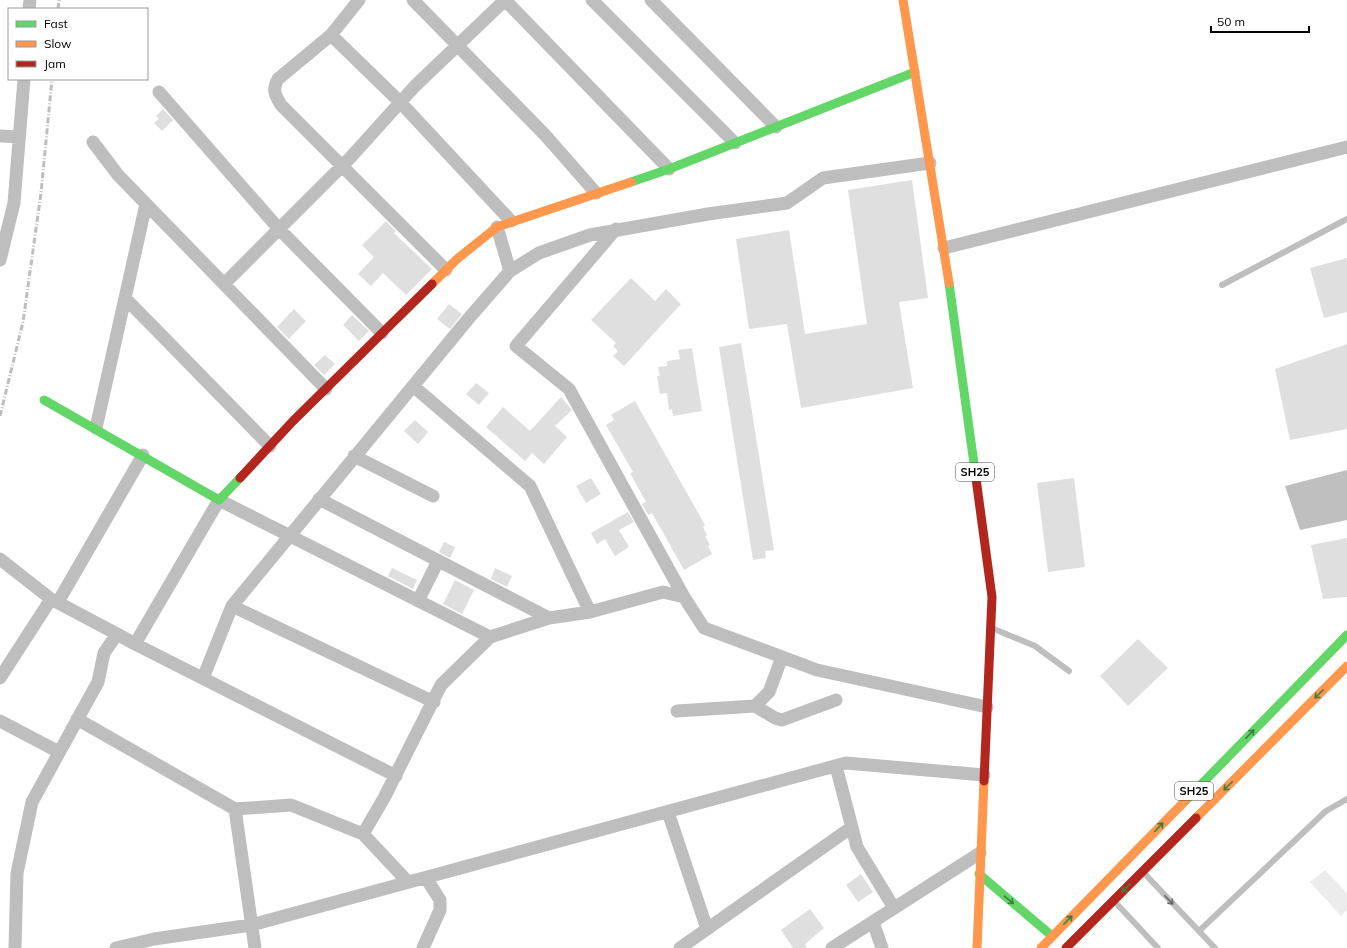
<svg xmlns="http://www.w3.org/2000/svg" width="1347" height="948" viewBox="0 0 1347 948" font-family="Mulish,sans-serif">
<style>
.green{fill:#ececec}
.water{fill:#bfbfbf}
.building{fill:#dfdfdf}
.lines{fill:none;stroke-linecap:round;stroke-linejoin:round}
.lane{stroke:#bebebe;stroke-width:6}
.street{stroke:#bebebe;stroke-width:13}
.fast{stroke:#63d668;stroke-width:9}
.slow{stroke:#ff974d;stroke-width:9}
.jam{stroke:#b3261e;stroke-width:9}
.rail{stroke:#bebebe;stroke-width:3;stroke-dasharray:6 2 1 2;stroke-linecap:butt}
.oneway{stroke:#3b803e}
.oneway2{stroke:#686868}
.labels{text-anchor:middle;stroke-width:3;stroke-linejoin:round;paint-order:stroke}
.shield{fill:#fff;stroke:#4c4c4c;stroke-width:1}
.shield-label{font-size:11px;font-weight:bold;fill:#000}
</style>
<rect width="100%" height="100%" fill="#fff"/>
<path class="green" d="M1325,870L1347,893V910L1341,916L1310,882Z"/>
<path class="water" d="M1347,470V520L1300,530L1285,486Z"/>
<path class="building" d="M163,109L173,120L162,131L154,123L159,119L156,116Z
M912,180L928,298L899,302L913,388L801,408L787,324L749,329L736,239L789,230L805,334L867,324L848,190Z
M386,221L396,231L394,233L432,269L406,295L383,273L371,286L358,274L374,257L362,245Z
M1347,258V312L1324,318L1310,268Z
M631,278L655,301L666,289L681,304L624,366L613,356L618,351L613,346L616,343L591,320Z
M449,304L462,314L450,329L437,319Z
M294,309L306,321L289,339L277,327Z
M352,315L369,331L359,341L343,325Z
M741,343L774,550L765,551L766,558L753,560L719,347Z
M1347,344V429L1290,440L1275,369Z
M692,348L702,411L673,416L672,409L669,410L667,393L660,394L657,376H660L658,367L667,366V361L680,359L678,350Z
M325,355L335,364L324,375L314,365Z
M476,383L489,393L479,405L466,394Z
M561,397L572,410L555,426L567,437L544,464L532,453L525,461L486,427L503,407L530,431Z
M635,401L705,525L703,527L707,535L705,536L710,545L708,546L712,554L684,570L652,513L648,515L642,504L646,502L630,473L633,472L606,425L614,420L611,415Z
M415,420L428,432L418,444L404,431Z
M591,478L601,494L586,503L576,486Z
M1074,478L1085,567L1048,572L1037,483Z
M628,512L634,522L619,530L629,547L615,556L605,539L597,544L591,533Z
M1347,538V597L1323,599L1311,545Z
M444,542L455,547L450,558L439,552Z
M392,568L417,580L413,589L388,576Z
M495,568L512,576L507,587L491,579Z
M455,580L474,590L462,614L443,604Z
M1138,639L1168,668L1128,706L1100,676Z
M861,874L873,892L858,902L846,885Z
M810,909L824,928L805,944L807,948H793L781,930Z"/>
<g class="lines">
<path class="lane" d="M1222,285L1347,219
M994,629L1035,646L1069,671
M1144,873L1215,948
M1115,902L1158,948
M1199,931L1326,811L1347,799"/>
<path class="street" d="M359,0L331,35L278,79C272,90 275,95 281,105L446,270
M413,0L546,136L596,193
M505,0L669,169
M592,0L735,143
M651,0L776,127
M29,9L30,0
M331,35L400,102L511,221
M159,92L279,229L382,333
M0,136L19,137
M93,142L118,175L326,389
M944,248L1347,147
M0,260L14,203L24,79
M510,271L539,253L590,235L708,214L787,203L823,178L930,163
M224,284L350,158L415,86L505,0
M125,298L270,446
M413,386L530,486L590,612L549,618L490,637
M96,428L146,204
M354,456L433,496
M319,499L549,618
M0,559L51,599L117,634L104,653L98,682L32,802L17,873L15,948
M684,597L704,628L817,670L987,707
M418,601L438,561
M58,602L143,455
M232,606L434,702
M590,612L663,592L684,597L569,389L516,346L616,229
M117,634L135,644L219,500L490,637L441,685L384,798L363,834L291,805L235,809
M135,644L396,776
M0,678L51,599
M203,678L232,606L469,318L510,271L497,227
M755,706L775,718L782,720L836,700
M677,711L755,706L769,692L782,657
M77,719L235,809L255,948
M0,721L59,752
M836,766L857,847L894,908
M668,812L707,929
M363,834L408,882
M873,922L882,948
M116,948L154,939L251,925L846,763L984,775
M423,948L440,910V900L426,878
M680,948L852,827
M832,948L980,853"/>
<path class="fast" d="M631,182L669,169L915,72
M949,283L975,471
M44,400L219,500L240,478
M1185,801L1347,635
M979,874L1052,936"/>
<path class="slow" d="M903,0L949,283
M432,284L457,259L497,227L631,182
M1196,818L1347,666
M977,948L984,781
M1041,948L1185,801"/>
<path class="jam" d="M975,471L992,597L984,781
M240,478L293,421L432,284
M1066,948L1196,818"/>
<path class="rail" d="M58,9L59,0
M0,416L23,322L41,193L52,79"/>
</g>
<defs><path id="oneway-shaft" d="M-6 0H5M1.5-3L5.5 0L1.5 3" fill="none" stroke-width="1.6" stroke-linecap="round" stroke-linejoin="round"/></defs>
<g class="oneway">
<use href="#oneway-shaft" transform="translate(1319 694) rotate(135)"/>
<use href="#oneway-shaft" transform="translate(1250 734) rotate(-46)"/>
<use href="#oneway-shaft" transform="translate(1228 786) rotate(135)"/>
<use href="#oneway-shaft" transform="translate(1159 827) rotate(-46)"/>
<use href="#oneway-shaft" transform="translate(1126 888) rotate(135)"/>
<use href="#oneway-shaft" transform="translate(1009 900) rotate(40)"/>
<use href="#oneway-shaft" transform="translate(1068 920) rotate(-46)"/>
</g>
<use class="oneway2" href="#oneway-shaft" transform="translate(1169 900) rotate(46)"/>
<g class="labels">
<g class="shield">
<rect x="956" y="463" width="38" height="18" rx="3"/>
<rect x="1175" y="782" width="38" height="18" rx="3"/>
</g>
<g class="shield-label">
<text x="975" y="476">SH25</text>
<text x="1194" y="795">SH25</text>
</g>
</g>
<rect x="8" y="8" width="140" height="72" fill="#ffffff" stroke="#999999"/>
<rect x="16" y="21" width="20" height="6" fill="#63d668" stroke="#999999"/>
<text x="44" y="28" font-size="12" fill="#000000">Fast</text>
<rect x="16" y="41" width="20" height="6" fill="#ff974d" stroke="#999999"/>
<text x="44" y="48" font-size="12" fill="#000000">Slow</text>
<rect x="16" y="61" width="20" height="6" fill="#b3261e" stroke="#999999"/>
<text x="44" y="68" font-size="12" fill="#000000">Jam</text>
<path d="M1211 26v6h98v-6" fill="none" stroke="#000000" stroke-width="2"/>
<text x="1217" y="26" font-size="12" fill="#000000" stroke="#ffffff" stroke-width="3" paint-order="stroke">50 m</text>
</svg>
